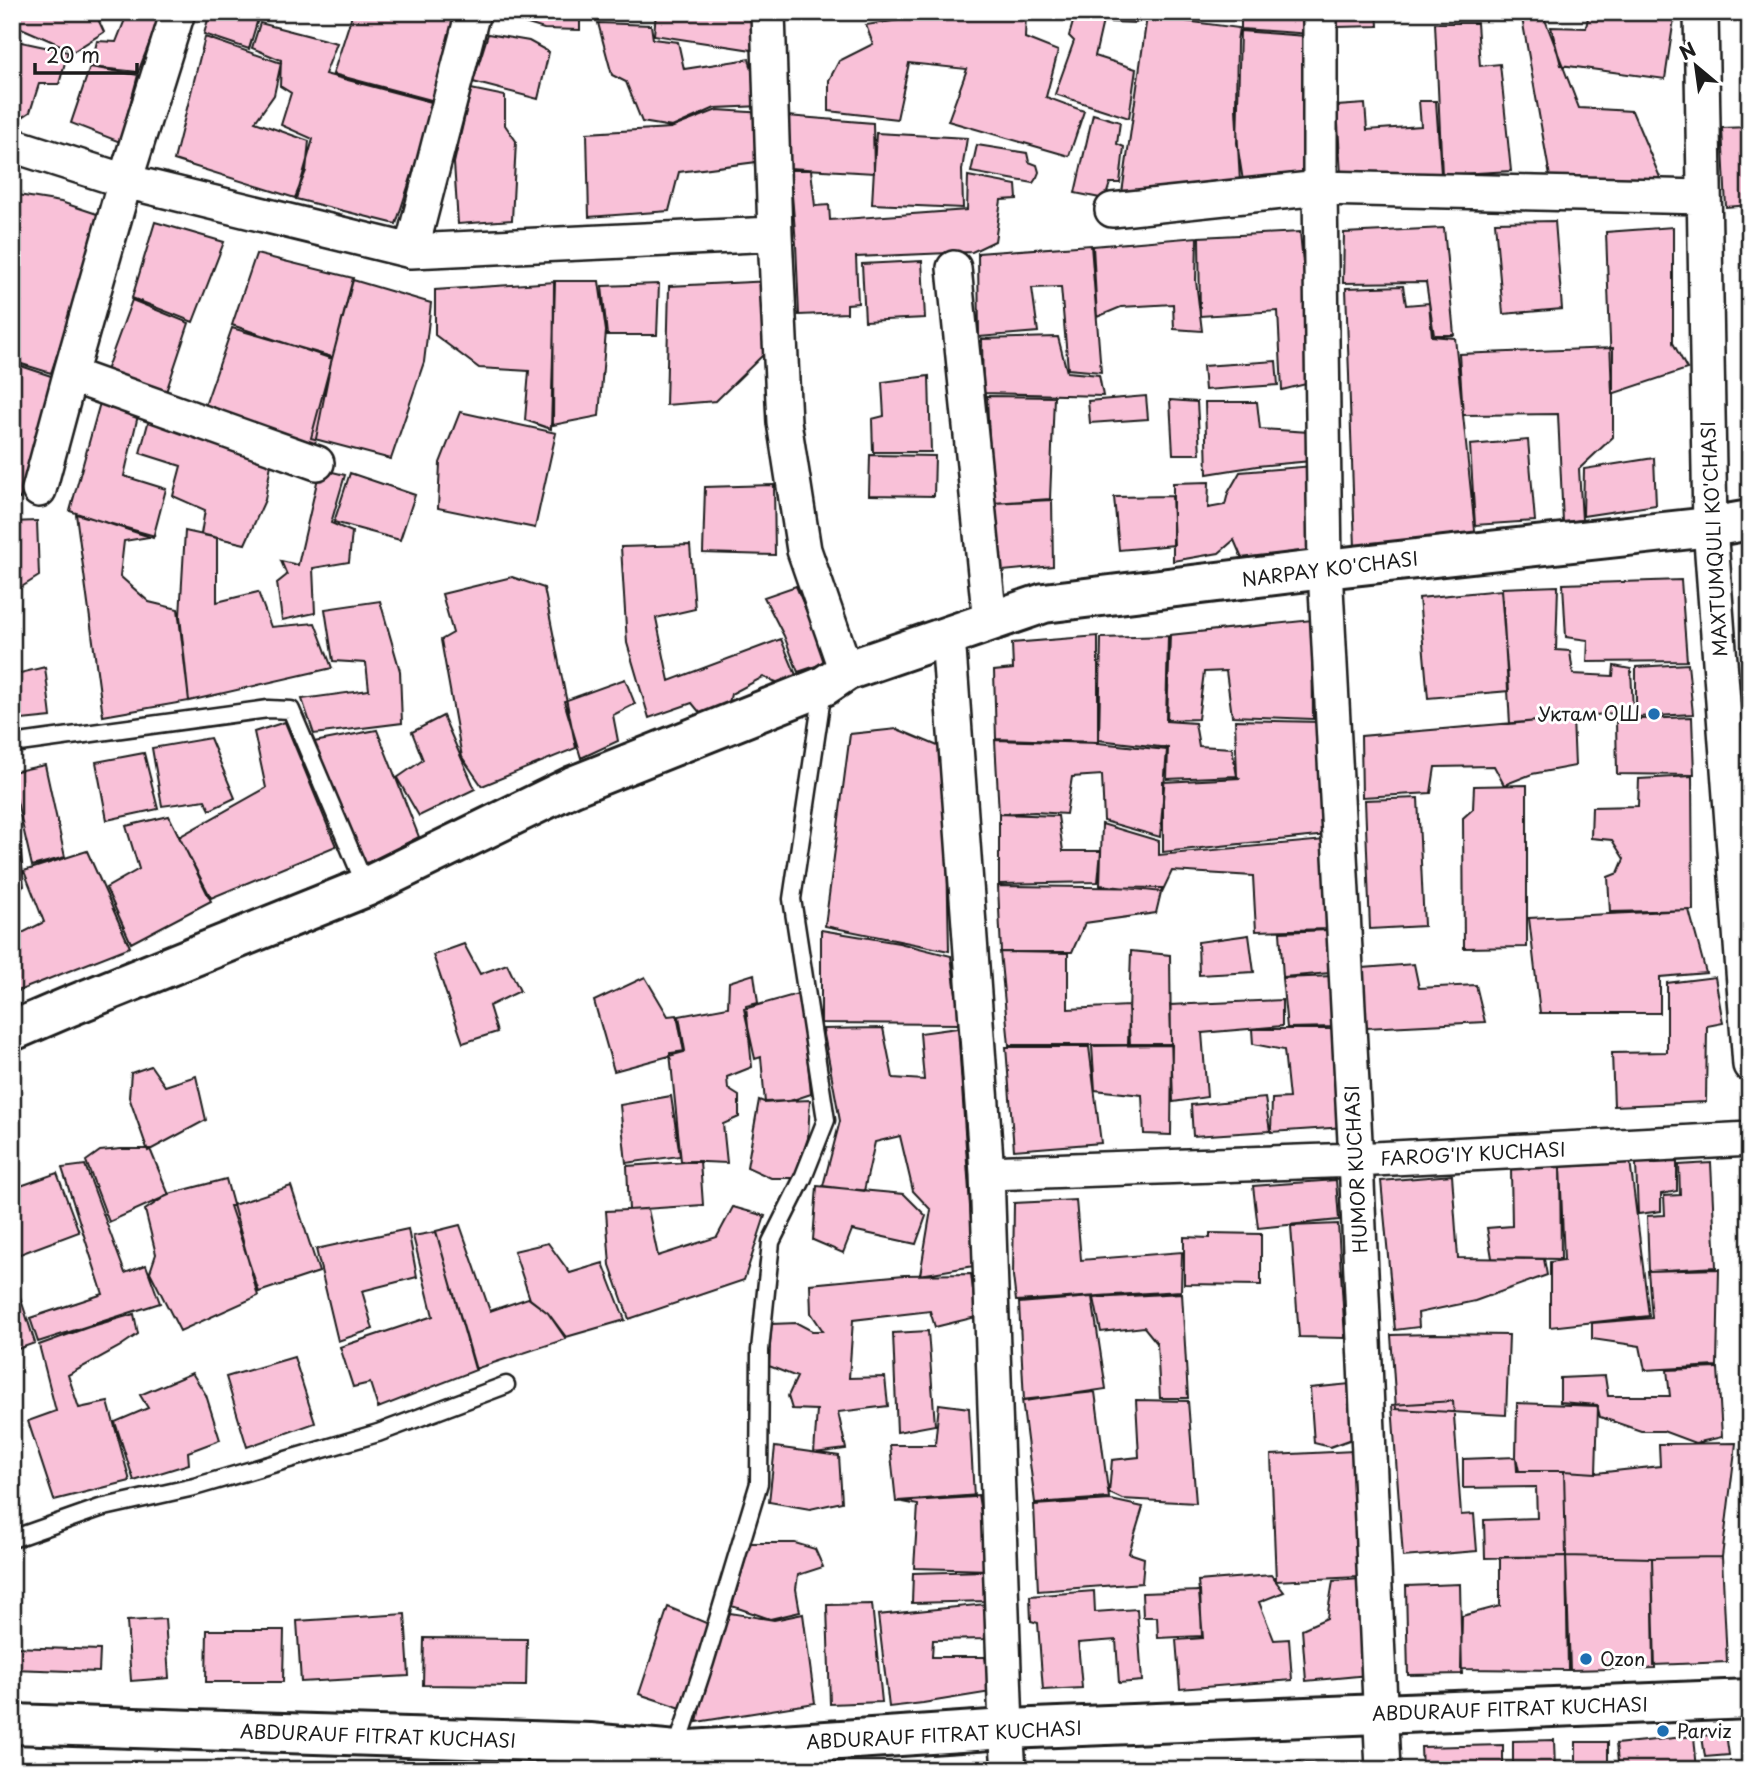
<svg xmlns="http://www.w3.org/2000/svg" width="1762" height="1782" viewBox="0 0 1762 1782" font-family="'Playpen Sans',sans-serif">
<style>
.building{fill:#f9c1d8;stroke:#1c1c1c;stroke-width:2}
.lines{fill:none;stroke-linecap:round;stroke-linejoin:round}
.service-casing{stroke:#1c1c1c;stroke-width:21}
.minor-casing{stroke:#1c1c1c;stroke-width:38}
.tertiary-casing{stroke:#1c1c1c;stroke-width:44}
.service{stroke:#fff;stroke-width:16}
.minor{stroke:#fff;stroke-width:33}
.tertiary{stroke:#fff;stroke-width:38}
.poi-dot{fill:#1f6fb2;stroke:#fff;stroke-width:2.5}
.labels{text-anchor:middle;stroke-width:6;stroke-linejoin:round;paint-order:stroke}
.street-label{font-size:19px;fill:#1c1c1c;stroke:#fff}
.poi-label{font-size:19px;fill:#1c1c1c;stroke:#fff;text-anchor:start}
</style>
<rect width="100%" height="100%" fill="#fff"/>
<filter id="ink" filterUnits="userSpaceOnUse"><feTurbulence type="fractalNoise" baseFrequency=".0143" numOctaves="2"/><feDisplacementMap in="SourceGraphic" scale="14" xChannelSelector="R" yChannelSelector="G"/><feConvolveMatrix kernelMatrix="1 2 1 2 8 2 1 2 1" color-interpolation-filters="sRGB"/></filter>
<g filter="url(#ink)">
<path class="building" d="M12,12H72L98,19L104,32L74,51L12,24Z
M128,12H143L160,16L138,72L91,67L97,41L116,42Z
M210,12H260L249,49L204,34Z
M353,12H459L435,101L333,74Z
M496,12H580V30L544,29L495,14Z
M656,12H756L752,50L654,35Z
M827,12H913L912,15L858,18Z
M975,12H1026L1025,38L1058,51L1046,97L1084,111L1069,156L948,121L967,69L909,63L897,119L829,111V80L839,61L873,44L866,25L919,17L975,14Z
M1076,12H1084L1103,21L1095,56L1136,69L1129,118L1055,94L1074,41L1069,36Z
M1087,12H1151L1136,23L1110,22Z
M1241,12H1310L1311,34L1241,29Z
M1337,12H1377L1378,26L1337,27Z
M1589,12H1675L1665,79L1561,65L1551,27L1586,28Z
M1147,16L1239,28L1237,41L1236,109L1240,182L1122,193Z
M1544,17L1579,108L1632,111L1662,182L1552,188L1522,18Z
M260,23L337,43L325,74L435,103L396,224L296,199L313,139L281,125L291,93L280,86L281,60L252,48Z
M598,23L651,25L653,39L678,42L684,69L749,59L762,106L715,108L672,127L642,122L626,82L612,75Z
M1435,23H1477L1480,66L1500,64L1511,171L1442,175Z
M1240,31L1306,36L1312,176L1243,181L1237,143Z
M488,34L529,41L549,52L538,99L473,82Z
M205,37L281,63L274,95L255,122L309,141L306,171L295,198L174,160Z
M12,40L68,52L59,84H39L30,112L12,124Z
M90,67L138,75L120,142L71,123Z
M471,89L505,96V125L516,141L512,220L458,224L454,163Z
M1419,101H1436L1441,174L1341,176L1337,106L1365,104L1367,130L1421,126Z
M717,110L765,113L764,161L679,172L669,211L589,217L587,133L671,128Z
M1093,114L1120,122L1117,144L1124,147L1120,183H1110L1105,199L1075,193Z
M787,116L873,123L874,173L789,168Z
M1750,127V205L1726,207L1722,128Z
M876,133L967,138L962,170L963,208L872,204Z
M977,145L1027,153L1029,162L1037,165L1039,172L1037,177L1033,183L971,172Z
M790,170H811L815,206L829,205L830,220L967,210L968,176L1016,185L1017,199L1001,200L995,241L972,252L856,257L858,303L847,304V313L799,315L796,244Z
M12,194L61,202L103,216L51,373L12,361V324L21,302L12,300Z
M1555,221L1562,309L1503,314L1495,222Z
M155,222L224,242L193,322L132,298Z
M1673,227V343L1687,369L1612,394L1606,232Z
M1444,228L1454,335H1434L1426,282L1343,283L1344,233Z
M1300,232L1307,304L1306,384L1282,390L1278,311L1200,316L1199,237Z
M1197,237L1196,281L1202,331L1174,329L1173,304L1121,307L1097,317L1093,246Z
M1091,245L1101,372L1068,369L1061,287L1032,288L1038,332L979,337L978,253Z
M256,254L353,278L332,359L232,325Z
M922,261L925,318L865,321L862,264Z
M353,280L431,303L424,362L391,459L311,438Z
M554,281H599L606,331L599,416L553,425Z
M772,281L769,349L716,401L666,405L669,286Z
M555,282L551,429L525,420L529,371L479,368L435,335V290Z
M659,284L657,335H607L602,286Z
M1403,286L1406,305L1429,303L1432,336L1455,338L1476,540L1355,548L1346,288Z
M132,300L189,323L166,392L103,379Z
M232,328L332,357L313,454L201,417Z
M1058,337L1067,372L1099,375L1103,396L983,393L982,339Z
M1613,348V437L1579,469L1582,520L1563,523L1558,414L1463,415L1459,354Z
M1276,361L1278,385L1205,390L1203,366Z
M12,363L54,377L20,499L12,497Z
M929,376L931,452H873L872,419L884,416L882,382Z
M987,396L1054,397L1050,499L992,503Z
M1146,396L1148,419L1090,423L1088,401Z
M101,399L139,411L124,476L166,489L153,538L70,511Z
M1170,400L1197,402L1200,454H1173Z
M1205,402H1257L1260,429L1309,432L1311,461L1257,466L1207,474Z
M151,412L273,452L265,500L245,544L201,534L205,510L173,496L181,466L140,453Z
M460,412L556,433L535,528L438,508L440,463Z
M1528,440L1535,521L1475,525L1470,445Z
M870,455L935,456L934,496L869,495Z
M1654,458L1656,505L1583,516L1584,469Z
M1313,466L1320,559L1243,561L1234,540L1219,553L1173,561V483L1209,482L1208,508L1225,505L1228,493L1240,472Z
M320,469L345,475L331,523L352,532L349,562L313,568L315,613L282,620L277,583L287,575L281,561L298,565Z
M350,473L415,495L400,540L334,522Z
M774,485L775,555L703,553L705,487Z
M1172,496L1174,545L1119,550L1114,497Z
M1052,500L1053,566L993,572L994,503Z
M76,514L155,536L124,541L120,576L149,602L178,609L189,701L103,716Z
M37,521L39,576L12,593V522Z
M185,531L217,538V602L258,592L271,627L315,623L332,668L189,701L180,616Z
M690,545L695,609L656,618L669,681L781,639L796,675L785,685L763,677L731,694L728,707L705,719L692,703L649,718L627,643L621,547Z
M512,577L544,588L576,748L482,786L462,757L441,640L453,633L442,594Z
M1681,580L1687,661L1587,662L1588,640L1566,637L1563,584Z
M796,586L828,662L798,672L784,636L764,597Z
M1558,586L1556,650L1570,651L1573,674L1613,676L1614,666L1631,669L1633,711L1510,724L1502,588Z
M1501,590L1509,691L1428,698L1419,598Z
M380,601L400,671L402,723L314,734L302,699L369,690L366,663L333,661L325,609Z
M1312,620L1313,719L1232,716L1226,671L1204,672L1198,719L1167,720L1170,635Z
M1098,636V742L996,739L994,671L1013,669L1012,643Z
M1168,636L1166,721L1195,723L1199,746L1232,748L1237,776L1167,779L1168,748L1099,740L1101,638Z
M1688,664L1693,714L1636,717V667Z
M45,667L51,717L12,721V675Z
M625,679L635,704L613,715L618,741L581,758L564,701Z
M443,716L475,789L419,816L397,778L423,760L412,732Z
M1692,717L1694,775L1617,774L1616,720Z
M1573,718L1575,766L1532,774L1504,785L1494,766L1435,767L1431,793L1362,797L1361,736Z
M1235,720L1321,722L1327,835L1163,852V782L1239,778L1237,776Z
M285,722L336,846L211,898L179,837L266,788L254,732Z
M897,729L945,749L949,951L825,926L850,734Z
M377,730L419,837L363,865L314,742Z
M210,738L235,798L210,810L205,800L162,806L152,748Z
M995,740L1098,743L1167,750L1160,837L1104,821L1102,775L1072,777L1066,814L1035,812L999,814Z
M144,753L158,809L107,820L96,762Z
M45,765L65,857L32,866L12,780V772Z
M1692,776L1693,910L1610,912L1608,877L1618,873L1624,859L1612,840L1591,838L1592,807L1638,806L1639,779Z
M1527,785V947L1464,948L1463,818L1473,809L1474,786Z
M1418,798L1424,926L1370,929L1365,800Z
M999,814L1058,816L1063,851H1101L1098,882L999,884Z
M169,816L211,901L131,943L106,888L139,869L126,826Z
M1102,824L1159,841V855L1325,840L1331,929L1256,931L1253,876L1172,871L1162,892L1100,885Z
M20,842L24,886L12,891V844Z
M87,851L130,947L13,993L12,938L44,922L24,871Z
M998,886L1162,888L1156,913L1085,923L1072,952H1001Z
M1689,910L1706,973L1660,977V1013H1540L1529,918Z
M821,930L899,943L951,956L960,1024L821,1023Z
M1329,930L1330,973L1283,977L1280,932Z
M1249,935L1254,972L1199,975L1198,942Z
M464,944L480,974L507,964L520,991L489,1006L497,1032L463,1043L433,955Z
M1131,951L1170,955L1171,1044H1128Z
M1000,952L1068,953V1009L1128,1006L1130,1045H1009Z
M1414,964L1419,988L1476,985L1485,1022L1366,1028L1363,968Z
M754,974L758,1003L746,1006L752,1067L727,1077L728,1089L739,1096V1117L723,1124L727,1163L681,1161L670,1053L685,1051L679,1016L728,1007L729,982Z
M1334,976L1336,1027L1287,1028L1282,978Z
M645,977L668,1016L677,1015L684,1052L614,1071L594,1001Z
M1715,977L1723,1023L1707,1026L1706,1102L1614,1106L1612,1053L1667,1052V983Z
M801,993L811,1094L790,1101L765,1103L761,1057L755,1059L744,1009Z
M1282,1000V1026L1202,1033L1207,1097L1173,1102L1170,1005Z
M883,1028L893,1078L924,1080L920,1033L958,1028L974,1266L920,1275L931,1210L913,1191L900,1136L875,1142L864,1191L823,1186L840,1121L823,1029Z
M1252,1029H1334L1345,1127L1271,1132L1272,1099L1289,1098L1284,1050L1253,1044Z
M1172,1045L1171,1135L1144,1134L1142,1095L1095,1090L1092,1046Z
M1006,1047H1089L1101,1143L1014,1150Z
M151,1066L165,1086L196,1076L206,1120L148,1151L129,1097L131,1073Z
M671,1096L680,1156L626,1163L620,1105Z
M1265,1098L1270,1131L1193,1136L1191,1105Z
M759,1100L764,1102L810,1100L808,1138L794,1178H771L747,1167Z
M121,1149H150L169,1195L109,1222L86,1161L100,1151Z
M1630,1160L1649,1316L1550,1327V1262L1564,1260L1560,1166Z
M700,1161L703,1205L629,1210L627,1166Z
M1677,1162V1191L1661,1194V1211L1638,1214L1636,1164Z
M1711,1163L1716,1267L1649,1271L1647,1216L1665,1215L1664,1196L1680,1195L1679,1165Z
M85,1165L125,1273L146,1265L160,1303L38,1342L30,1318L103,1294L62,1168Z
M1560,1166L1561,1259L1492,1258L1487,1228L1512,1226L1511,1169Z
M57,1173L79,1232L12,1257V1189Z
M1452,1175L1458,1258L1544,1259L1547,1275L1475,1301L1418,1313L1419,1327L1395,1330L1381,1181Z
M226,1179L258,1296L180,1331L150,1272L156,1254L145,1210L169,1194Z
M1336,1180L1339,1220L1258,1228L1253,1186Z
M291,1186L319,1272L259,1292L230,1206Z
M817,1186L904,1194L926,1216L916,1244L852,1230L843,1253L813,1240Z
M1076,1200L1081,1260L1182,1252L1181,1291L1016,1301L1013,1276L1014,1203Z
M733,1207L765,1216L744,1280L629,1319L610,1265L606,1211L648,1209L658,1256L717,1237Z
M1338,1224L1345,1338L1299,1337L1291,1226Z
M460,1225L490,1311L528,1298L548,1313L566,1339L475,1369L436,1231Z
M408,1229L417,1277L362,1291L373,1329L338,1341L316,1249Z
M436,1232L476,1370L378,1408L370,1383L353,1387L340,1347L433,1316L413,1236Z
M1210,1233L1261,1234V1285L1184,1284V1237L1210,1238Z
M548,1243L570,1273L603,1263L625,1320L566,1337L548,1313L530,1299L514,1251Z
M1719,1269L1717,1366L1645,1370L1640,1346L1592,1339V1323L1652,1318L1648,1271Z
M12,1272L35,1343L12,1351Z
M971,1274L976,1317L935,1327L930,1311L853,1320L849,1378L885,1377L888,1406L838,1412L846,1449L814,1453L817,1410L792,1409L788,1396L797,1377L769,1366L771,1324L797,1323L812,1331H823L811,1313L810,1284L904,1275Z
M1182,1293L1188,1398H1160L1157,1343L1144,1327L1101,1332L1094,1298Z
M1092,1297L1106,1389L1024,1401L1019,1303Z
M134,1314L138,1334L119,1347L68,1375L79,1408L108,1402L130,1481L54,1500L28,1421L56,1411L39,1345L89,1327Z
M928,1331L935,1425L897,1432L893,1333Z
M1434,1334L1509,1335L1506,1415L1396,1409L1391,1335Z
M294,1357L315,1423L247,1447L226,1377Z
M1718,1368L1722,1437L1695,1443L1663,1431H1641L1600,1417L1597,1405L1560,1402V1378L1605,1376L1608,1396H1670L1667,1370Z
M192,1373L206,1395L220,1440L188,1452L189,1464L134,1481L115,1422L148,1408L140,1395Z
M1350,1384L1352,1439L1330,1447L1314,1443L1310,1388Z
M1095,1392L1109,1498L1035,1503L1022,1400Z
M1136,1400L1188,1401L1196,1503L1122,1499L1109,1493L1112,1460L1139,1457Z
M1453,1401L1461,1515L1474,1514L1477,1551L1403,1557L1392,1405Z
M1517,1403L1598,1406L1596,1473L1564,1471H1519L1516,1457Z
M939,1404L969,1408L974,1497L896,1502L890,1445H935Z
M1736,1443L1722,1557L1652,1558L1566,1556L1564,1471L1596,1473L1660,1466L1659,1444Z
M775,1447L839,1456L842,1502L810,1509L769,1502Z
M1354,1451L1359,1577L1276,1581L1271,1455Z
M1516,1457L1517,1471H1564L1566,1556L1485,1558L1484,1520L1537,1518L1536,1487L1463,1488V1459Z
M978,1495L991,1570L914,1568L918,1505L898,1501Z
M1111,1500L1143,1507L1129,1553L1144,1558L1142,1583L1038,1591L1034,1505Z
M750,1543H795L815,1549L823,1567L798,1575L796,1589L800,1612L770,1619L732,1606Z
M1566,1556L1652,1558L1655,1668L1570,1670Z
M1566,1556L1568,1670L1461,1669L1462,1616L1500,1606V1557Z
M1722,1557L1727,1662L1654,1665L1652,1558Z
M986,1571L987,1601L912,1603L913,1573Z
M1271,1575L1284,1592L1259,1602L1274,1640L1289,1639L1292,1680L1180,1689L1176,1640L1203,1638L1198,1581Z
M1360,1579L1368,1675L1306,1681L1302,1629L1327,1618L1333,1581Z
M1460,1584L1462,1674L1408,1675L1406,1586Z
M1094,1591L1095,1612L1137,1609L1142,1681L1119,1683L1116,1640L1078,1643L1082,1688L1043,1690L1038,1623L1031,1621L1030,1596Z
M1200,1591L1202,1636L1158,1638L1157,1617H1143L1142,1593Z
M872,1604L882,1702L830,1704L827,1605Z
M986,1604L987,1639L933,1640L932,1657H985L991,1692L923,1703L889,1707L878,1615Z
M668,1607L711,1625L684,1709L639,1694Z
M730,1613L774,1620L803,1614L815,1703L697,1722L708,1666Z
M405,1614L409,1676L301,1682L297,1621Z
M165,1619L169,1678L131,1681L127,1621Z
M207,1630H284L283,1682H206Z
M424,1638L527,1639L526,1686L423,1685Z
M12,1647L100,1650L99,1672L12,1669Z
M1726,1733L1729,1755L1705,1757L1702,1736Z
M1694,1736L1697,1770H1619L1616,1744Z
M1554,1740L1555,1770H1513V1741Z
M1576,1742H1608V1770H1576Z
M1503,1745V1770H1422L1421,1747Z
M1300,1762L1301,1770H1239L1238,1763Z
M1302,1763L1366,1764V1770H1302Z
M1149,1766L1219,1767V1770H1146Z"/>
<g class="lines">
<g class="service-casing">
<path id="service" d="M12,744L268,709L291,710L366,887
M12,1539L100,1508L194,1487L378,1433L506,1385
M676,1750L705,1662L759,1483L760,1350L771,1242L803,1178L826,1120L792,899L823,690"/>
</g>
<g class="minor-casing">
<path id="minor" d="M768,12L775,234L784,422L804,550L846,671
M1320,12V188L1325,569L1356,1160L1383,1770
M1701,12L1710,527L1750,1065
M12,145L125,181L411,251L775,234
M1112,210L1320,188L1704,197
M411,251L473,12
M954,268L990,622
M70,375L317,463
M39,490L70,375L125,181L178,12
M948,636L987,1173L1006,1729L1009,1770
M987,1173L1356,1160L1750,1139
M590,1743L594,1770"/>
</g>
<g class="tertiary-casing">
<path id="tertiary" d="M12,1031L68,1007L366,887L573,786L824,686L846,671L1044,603L1325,569L1710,527L1750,520
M12,1724L590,1743L676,1751L1006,1729L1750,1699"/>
</g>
<use href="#service" class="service"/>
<use href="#minor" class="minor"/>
<use href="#tertiary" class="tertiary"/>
</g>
</g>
<g class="poi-dot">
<circle cx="1654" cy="714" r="7"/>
<circle cx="1586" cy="1659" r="7"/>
<circle cx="1663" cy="1731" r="7"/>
</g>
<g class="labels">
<g class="street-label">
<text transform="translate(1714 539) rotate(-93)" y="7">MAXTUMQULI KO'CHASI</text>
<text transform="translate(1330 569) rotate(-7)" y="7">NARPAY KO'CHASI</text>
<text transform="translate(1473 1154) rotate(-3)" y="7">FAROG'IY KUCHASI</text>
<text transform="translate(1356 1169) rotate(-93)" y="7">HUMOR KUCHASI</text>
<text transform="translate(1510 1709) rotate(-2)" y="7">ABDURAUF FITRAT KUCHASI</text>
<text transform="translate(944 1735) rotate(-3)" y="7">ABDURAUF FITRAT KUCHASI</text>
<text transform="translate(378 1736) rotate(2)" y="7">ABDURAUF FITRAT KUCHASI</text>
</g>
<g class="poi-label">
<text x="1640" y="721" text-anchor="end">Уктам ОШ</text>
<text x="1600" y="1666">Ozon</text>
<text x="1677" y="1738">Parviz</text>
</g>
</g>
<rect width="1762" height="1782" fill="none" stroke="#fff" stroke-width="42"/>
<rect x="21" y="21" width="1720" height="1740" fill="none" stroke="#1c1c1c" stroke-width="2.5" filter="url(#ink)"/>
<g transform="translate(1696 66) rotate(331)" stroke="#ffffff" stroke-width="5" paint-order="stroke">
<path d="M0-5L12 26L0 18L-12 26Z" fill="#1c1c1c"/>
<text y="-10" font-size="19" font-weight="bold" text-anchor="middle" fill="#1c1c1c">N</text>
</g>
<path d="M35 63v10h102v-10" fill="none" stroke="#1c1c1c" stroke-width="3.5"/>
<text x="46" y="63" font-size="21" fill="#1c1c1c" stroke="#ffffff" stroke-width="5" paint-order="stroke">20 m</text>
</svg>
